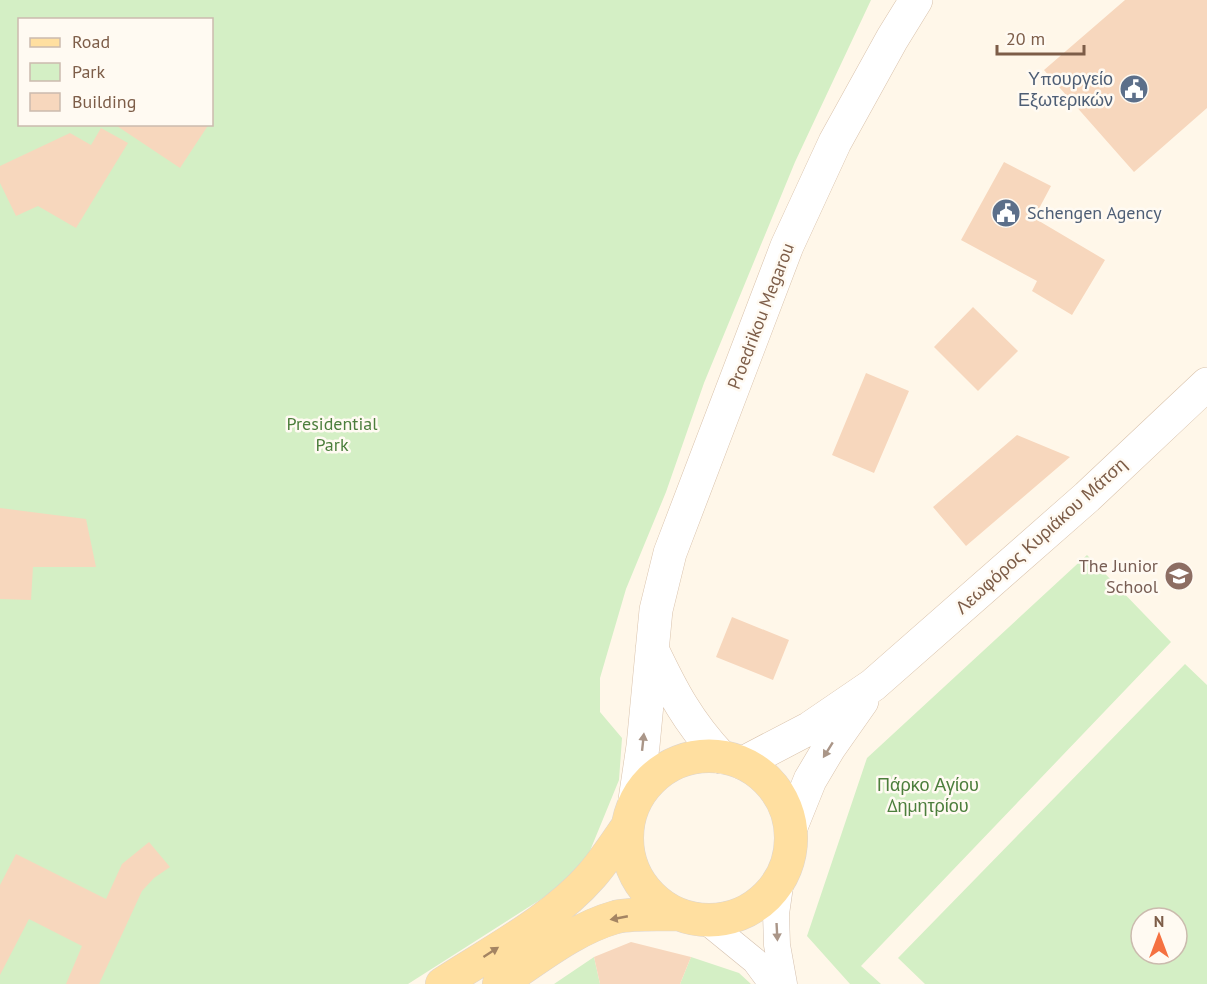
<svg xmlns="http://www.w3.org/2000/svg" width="1207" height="984" viewBox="0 0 1207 984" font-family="'PT Sans',sans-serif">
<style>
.green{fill:#d4efc5;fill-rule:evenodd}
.building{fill:#f7d7bd}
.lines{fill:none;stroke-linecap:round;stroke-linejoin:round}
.street-casing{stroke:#d5c1af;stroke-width:27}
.secondary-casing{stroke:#d9c2ab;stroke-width:34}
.primary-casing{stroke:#ddd5cf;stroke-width:34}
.street{stroke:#fff;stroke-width:26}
.secondary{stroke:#fff;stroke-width:33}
.primary{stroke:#ffdfa0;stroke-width:33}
.oneway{fill:#aa9688}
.oneway2{fill:#a48462}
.labels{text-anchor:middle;stroke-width:5;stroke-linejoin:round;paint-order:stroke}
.service-label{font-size:18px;fill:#4e5e75;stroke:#fffaf2;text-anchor:end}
.street-label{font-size:18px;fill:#7d5d48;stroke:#fffaf2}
.park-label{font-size:18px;fill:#4c7e3c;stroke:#fffaf2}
.education-label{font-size:18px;fill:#785e54;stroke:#fffaf2;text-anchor:end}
</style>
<rect width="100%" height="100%" fill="#fff7e9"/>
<path class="green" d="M0,0H871L795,162L704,383L666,492L626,589L600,678V712L622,738L619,780L585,863L546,896L408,984H0ZM20,20H212V124H20Z
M1087,555L1171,642L861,966L881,984H850L807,936L867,758Z
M1185,664L1207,685V984H925L898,958ZM1141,918H1177V954H1141Z
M594,957L600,984H554Z
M691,957L739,973L751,984H680Z"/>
<path class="building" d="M1125,0H1207V108L1134,172L1044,70Z
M114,124H209L180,168Z
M101,128L128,143L76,228L38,206L16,216L0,183V166L70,133L91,145Z
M1004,162L1051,186L1034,218L1105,260L1072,315L1032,291L1037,281L961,240Z
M973,307L1018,351L978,391L934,347Z
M866,373L909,391L874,473L832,455Z
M1017,435L1070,457L966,546L933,507Z
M0,508L86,519L96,567H33L31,600L0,599Z
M732,617L789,640L773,680L716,657Z
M149,842L170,867L154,878L142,891L99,984H66L82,946L29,919L0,975V885L16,854L106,899L122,864Z
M631,942L691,957L680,984H600L594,957Z"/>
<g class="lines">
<g class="street-casing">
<path id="street" d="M781,879L776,914L777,945L784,984
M706,921L755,961L772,984"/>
</g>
<g class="secondary-casing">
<path id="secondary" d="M652,649C672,691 688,722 721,757
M743,763L810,728L873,685L1087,497L1207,384
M635,800L643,746L656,610L670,553L787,246L835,142L892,39L916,0
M791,827L810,780L829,748L862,701"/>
</g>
<g class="primary-casing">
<path id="primary" d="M627 838a82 82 0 1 1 164 0a82 82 0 1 1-164 0Z
M442,984C491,952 553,920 592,875C605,860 616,843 627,827
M499,984C536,960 573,929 616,917C635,913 658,915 677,914"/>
</g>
<use href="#street" class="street"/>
<use href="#secondary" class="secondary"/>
<use href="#primary" class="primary"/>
</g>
<defs><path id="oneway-solid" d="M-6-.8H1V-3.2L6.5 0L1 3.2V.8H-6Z" transform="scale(1.5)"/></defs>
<g class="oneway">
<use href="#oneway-solid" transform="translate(643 742) rotate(-84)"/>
<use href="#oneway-solid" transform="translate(828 750) rotate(122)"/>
<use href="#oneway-solid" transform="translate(777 932) rotate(87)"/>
</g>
<g class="oneway2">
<use href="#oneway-solid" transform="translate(619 918) rotate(169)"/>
<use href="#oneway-solid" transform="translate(491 952) rotate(-33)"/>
</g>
<defs>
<g id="civic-disc" transform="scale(1.5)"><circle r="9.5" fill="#5c6f8a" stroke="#fffaf2"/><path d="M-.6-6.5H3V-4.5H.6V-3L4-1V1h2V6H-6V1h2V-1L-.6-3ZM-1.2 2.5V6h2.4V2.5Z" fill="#fff"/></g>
<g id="school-disc" transform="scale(1.5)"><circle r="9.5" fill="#8d6e63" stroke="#fffaf2"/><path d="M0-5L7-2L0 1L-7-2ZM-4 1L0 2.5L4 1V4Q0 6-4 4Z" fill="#fff"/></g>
</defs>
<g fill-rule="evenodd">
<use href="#civic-disc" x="1134" y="89"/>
<use href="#civic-disc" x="1006" y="213"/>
<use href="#school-disc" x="1179" y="576"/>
</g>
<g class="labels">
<g class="service-label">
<text x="1113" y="85">Υπουργείο<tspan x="1113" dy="21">Εξωτερικών</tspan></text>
<text x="1027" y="219" text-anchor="start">Schengen Agency</text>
</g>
<g class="street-label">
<text transform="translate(761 316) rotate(-69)" y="6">Proedrikou Megarou</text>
<text transform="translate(1041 536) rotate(-42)" y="6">Λεωφόρος Κυριάκου Μάτση</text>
</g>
<g class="park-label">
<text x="332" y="430">Presidential<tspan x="332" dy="21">Park</tspan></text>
<text x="928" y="791">Πάρκο Αγίου<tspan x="928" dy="21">Δημητρίου</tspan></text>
</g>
<g class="education-label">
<text x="1158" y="572">The Junior<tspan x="1158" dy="21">School</tspan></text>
</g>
</g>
<rect x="18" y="18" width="195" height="108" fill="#fffaf2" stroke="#cbbbae" stroke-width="1.5"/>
<rect x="30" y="38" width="30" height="9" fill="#ffdfa0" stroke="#cbbbae" stroke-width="1.5"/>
<text x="72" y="48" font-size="18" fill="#7d5d48">Road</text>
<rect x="30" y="63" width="30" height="18" fill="#d4efc5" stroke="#cbbbae" stroke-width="1.5"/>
<text x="72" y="78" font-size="18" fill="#7d5d48">Park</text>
<rect x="30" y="93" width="30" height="18" fill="#f7d7bd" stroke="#cbbbae" stroke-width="1.5"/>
<text x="72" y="108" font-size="18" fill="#7d5d48">Building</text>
<g transform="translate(1159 936)"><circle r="28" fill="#fffaf2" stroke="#cbbbae" stroke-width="1.5"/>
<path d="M0-4.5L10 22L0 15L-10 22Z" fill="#f57141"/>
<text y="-9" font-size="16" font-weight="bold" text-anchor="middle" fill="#7d5d48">N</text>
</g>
<path d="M997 45v9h87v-9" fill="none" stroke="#7d5d48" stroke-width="3"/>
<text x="1006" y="45" font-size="18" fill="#7d5d48" stroke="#fffaf2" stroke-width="4.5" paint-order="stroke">20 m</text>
</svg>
